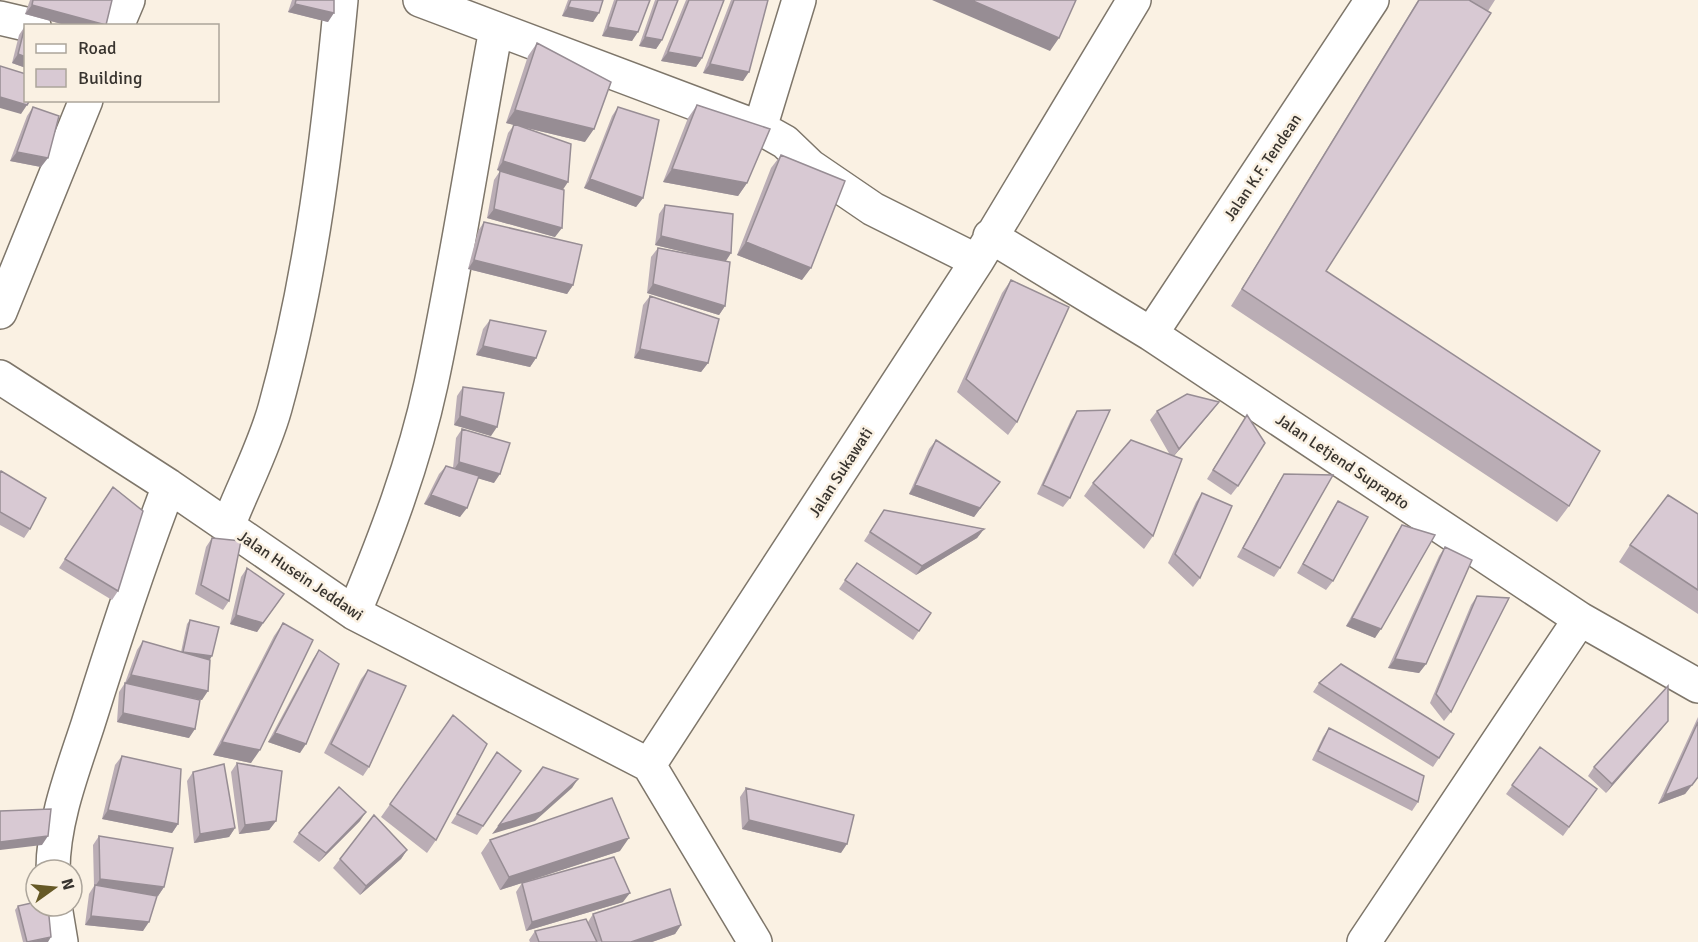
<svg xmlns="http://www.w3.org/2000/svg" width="1698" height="942" viewBox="0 0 1698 942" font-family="Signika,sans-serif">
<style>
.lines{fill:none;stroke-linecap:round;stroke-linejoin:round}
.minor-casing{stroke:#7e766a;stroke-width:36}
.minor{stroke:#fff;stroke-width:33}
.wall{fill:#baadb5}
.shaded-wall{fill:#978d94}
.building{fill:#d8c9d3;stroke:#978d94;stroke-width:1.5}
.labels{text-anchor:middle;stroke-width:5;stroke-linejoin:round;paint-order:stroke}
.street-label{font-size:16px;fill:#38342f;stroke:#faf1e3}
</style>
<rect width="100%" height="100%" fill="#faf1e3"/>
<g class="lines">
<g class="minor-casing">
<path id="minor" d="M420,0L760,128L785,142L810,166L873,209L977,261
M0,18L34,26
M117,26L128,0
M760,128L799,0
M990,236L1151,334L1580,619L1698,686
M0,312L86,100
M1151,334L1372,0
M0,377L169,486L354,613L649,765
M228,526C243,487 264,448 275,408C312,275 328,137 341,0
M354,613C385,539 414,463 431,384C456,267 474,147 496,29
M53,870C53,821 73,770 88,724C113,644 139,564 169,486
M55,906L61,942
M755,942L649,765L977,261L1134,0
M1364,942L1580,619"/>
</g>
<use href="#minor" class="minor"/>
</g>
<path class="wall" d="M30,0H112L105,26H69L25,14Z
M292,0H334L328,22L288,12Z
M568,0H603L593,22L562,16Z
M614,0H650L632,41L602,36Z
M655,0H678L662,40L656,49L639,46Z
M686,0H724L702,58L696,67L661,61Z
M731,0H768L743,81L703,73Z
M1418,0H1495L1488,11L1326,271L1569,506L1557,522L1231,306Z
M25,26L26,68L12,63L19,35Z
M537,43L585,142L527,128L563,190L555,237L487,218L494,180L500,171L497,170L508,133L514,125L506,123L528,56Z
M697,105L747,183L738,196L663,182L688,118Z
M33,107L41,167L10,161L27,116Z
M618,107L643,198L636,207L584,188L612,116Z
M781,155L802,280L737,255L771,168Z
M665,205L731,253L726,261L725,306L719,315L647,293L651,257L658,248L700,256L655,245L659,214Z
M484,222L573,285L567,294L468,269L478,231Z
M1011,280L1017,422L1008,435L957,392L1002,293Z
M650,296L708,363L701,372L634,358L643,305Z
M490,320L536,358L530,367L476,355L483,329Z
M463,387L491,436L454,425L457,396Z
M1077,411L1070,498L1063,507L1037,494L1071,420Z
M1157,411H1212L1174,456L1153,536L1144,549L1084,496L1093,483L1170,455L1150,420Z
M1247,415L1238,486L1231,495L1207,479Z
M462,429L494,483L478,478L460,517L424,504L439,474L446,466L453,468L456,438Z
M936,440L1000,482L974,517L909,494L929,449Z
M0,472L30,529L24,538L0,525Z
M1284,474L1280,568L1274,577L1237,557L1278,483Z
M113,487L118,591L112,600L59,568Z
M1202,493L1200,578L1193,587L1168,563L1196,502Z
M1338,501L1333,581L1326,590L1297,573L1332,510Z
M884,510L984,529L977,538L916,575L864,541Z
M1698,514V614L1619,562L1630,545Z
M1402,525L1375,638L1346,626L1396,534Z
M212,538L229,601L223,610L195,594L206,547Z
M1445,547L1426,664L1419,673L1388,668L1439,556Z
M857,563L931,613L913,640L839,589Z
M247,568L284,594L257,632L230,624L241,577Z
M1477,596L1451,712L1444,721L1430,703L1471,605Z
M190,620L210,660L202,700L165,692L189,738L117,722L119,692L125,683L137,650L143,641L181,652L187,624Z
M283,623L251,763L213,755L274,636Z
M319,650L300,753L268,742L313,659Z
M368,670L369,767L363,776L324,753L361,679Z
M1319,683L1439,758L1433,767L1313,692Z
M453,715L436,840L427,853L381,817Z
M1698,717V778L1685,794L1658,804Z
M1329,728L1418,802L1412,811L1312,760L1323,737Z
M1661,730L1606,793L1588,776L1594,767Z
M1540,747L1597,789L1563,836L1506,794Z
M122,756L178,824L172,833L102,819L115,765Z
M491,761L521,771L477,835L451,823Z
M237,763L276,821L269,830L239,834L231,772Z
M193,772L235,828L229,837L194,843L187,781Z
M746,788L841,853L742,829L740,797Z
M360,821L319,862L293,842L299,833Z
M99,836L164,887L158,896L149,895L143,931L85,925L89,894L94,886L93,845Z
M490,840L620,851L500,890L481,853Z
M407,850L401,859L360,895L333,868L340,859Z
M522,883L623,902L526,931L516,892Z
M18,906L48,942H23L15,910Z
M593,914L681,925L675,934L652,942H530L529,940L535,931L588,922Z"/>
<path class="shaded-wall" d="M932,0H971L1059,38L1050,51Z
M295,4L334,13L328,22L288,12Z
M32,5L106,25L105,26H69L25,14Z
M568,7L599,13L593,22L562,16Z
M608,27L638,32L632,41L602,36Z
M645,37L662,40L656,49L639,46Z
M668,52L702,58L696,67L661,61Z
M18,54L26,57V68L12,63Z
M710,64L749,72L743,81L703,73Z
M0,97L27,105L21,114L0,108Z
M515,110L594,129L585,142L506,123Z
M17,152L48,158L41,167L10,161Z
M503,161L568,182L562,191L497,170Z
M672,169L747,183L738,196L663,182Z
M590,179L643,198L636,207L584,188Z
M494,209L562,228L555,237L487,218Z
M661,236L731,253L725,262L655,245Z
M746,242L811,268L802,280L737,255Z
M474,260L573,285L567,294L468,269Z
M653,284L725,306L719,315L647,293Z
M483,346L536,358L530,367L476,355Z
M640,349L708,363L701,372L634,358Z
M1219,402L1212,411L1172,458L1179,449Z
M460,416L497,427L491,436L454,425Z
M459,462L500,474L494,483L453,471Z
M1000,482L974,517L909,494L915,485Z
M431,495L467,508L460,517L424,504Z
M984,529L977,538L916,575L922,566Z
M236,615L263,623L257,632L230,624Z
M1352,618L1381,629L1375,638L1346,626Z
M183,652L212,656L209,661Z
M1395,659L1426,664L1419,673L1388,668Z
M131,675L208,691L202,700L125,684Z
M123,713L195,729L189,738L117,722Z
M1668,721L1661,730L1606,793L1612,784Z
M275,733L306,744L300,753L268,742Z
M222,742L260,750L251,763L213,755Z
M1698,777L1685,794L1658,804L1665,795Z
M578,779L572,788L535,821L492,834L499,825Z
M108,810L178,824L172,833L102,819Z
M366,812L360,821L319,862L326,853Z
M749,820L847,844L841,853L742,829Z
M276,821L269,830L239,834L245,825Z
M235,828L229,837L194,843L200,834Z
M48,836L42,845L0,850V842Z
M629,838L620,851L500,890L509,877Z
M407,850L401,859L360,895L366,886Z
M100,879L164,887L158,896L94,888Z
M630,893L623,902L526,931L532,922Z
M91,916L149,922L143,931L85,925Z
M681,925L675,934L652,942H631Z
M51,937L48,942H29Z"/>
<path class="building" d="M33,0H112L106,25L32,5Z
M296,0H334V13L295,4Z
M571,0H603L599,13L568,7Z
M617,0H650L638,32L608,27Z
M658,0H678L662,40L645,37Z
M689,0H724L702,58L668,52Z
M734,0H768L749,72L710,64Z
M971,0H1076L1059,38Z
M1419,0H1469L1491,13L1326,271L1600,451L1569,506L1242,289Z
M25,26H26V57L18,54Z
M537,43L611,82L594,129L515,110Z
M0,66L26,74V100H30L27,105L0,97Z
M697,105L770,129L747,183L672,169Z
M33,107L59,116L48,158L17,152Z
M618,107L659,120L643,198L590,179Z
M514,124L571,144L568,182L503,161Z
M781,155L845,181L811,268L746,242Z
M500,171L564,190L562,228L494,209Z
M665,205L733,214L731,253L661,236Z
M484,222L582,245L573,285L474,260Z
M658,248L730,262L725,306L653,284Z
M1011,280L1069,307L1017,422L966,379Z
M650,296L719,319L708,363L640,349Z
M490,320L546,331L536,358L483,346Z
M463,387L504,393L497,427L460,416Z
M1187,394L1219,402L1179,449L1157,411Z
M1110,410L1070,498L1043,485L1077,411Z
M1247,415L1265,443L1238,486L1213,470Z
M462,429L510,443L500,474L459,462Z
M936,440L1000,482L980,508L915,485Z
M1131,440L1182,459L1153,536L1093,483Z
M446,466L479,476L467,508L431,495Z
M1,471L46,498L30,529L0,512V473Z
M1284,474L1333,475L1280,568L1243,548Z
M113,487L143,511L118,591L65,559Z
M1202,493L1232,506L1200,578L1175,554Z
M1668,495L1698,514V590L1630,545Z
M1338,501L1368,517L1333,581L1303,564Z
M884,510L984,529L922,566L870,532Z
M1402,525L1435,535L1381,629L1352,618Z
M212,538L241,541L229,601L201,585Z
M1445,547L1472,560L1426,664L1395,659Z
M857,563L931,613L919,631L845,580Z
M247,568L284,594L263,623L236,615Z
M1477,596L1509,598L1451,712L1436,694Z
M190,620L219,627L212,656L183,652Z
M283,623L313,640L260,750L222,742Z
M143,641L210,660L208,691L131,675Z
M319,650L339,664L306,744L275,733Z
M1341,664L1454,734L1439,758L1319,683Z
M368,670L406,686L369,767L331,744Z
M125,683L200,700L195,729L123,713Z
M1668,686V721L1612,784L1594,767Z
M453,715L487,744L436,840L390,804Z
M1698,722V777L1692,785L1665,795Z
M1329,728L1424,776L1418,802L1318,751Z
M1540,747L1597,789L1569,827L1512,785Z
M497,752L521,771L483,826L457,814Z
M122,756L181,769L178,824L108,810Z
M237,763L282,771L276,821L245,825Z
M224,764L235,828L200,834L193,772Z
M543,767L578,779L541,812L499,825Z
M339,787L366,812L326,853L299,833Z
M746,788L854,815L847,844L749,820Z
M612,798L629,838L509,877L490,840Z
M51,809L48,836L0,842V811Z
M374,815L407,850L366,886L340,859Z
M99,836L173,848L164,887L100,879Z
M614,857L630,893L532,922L522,883Z
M95,885L157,896L149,922L91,916Z
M670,889L681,925L631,942H602L593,914Z
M36,902V906H48L51,937L27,942L18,906Z
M586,919L597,942H539L535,931Z"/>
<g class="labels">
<g class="street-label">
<text transform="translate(1262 167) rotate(-56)" y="6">Jalan K.F. Tendean</text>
<text transform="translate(1343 461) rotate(34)" y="6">Jalan Letjend Suprapto</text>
<text transform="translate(840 472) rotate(-57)" y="6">Jalan Sukawati</text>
<text transform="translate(301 575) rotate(34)" y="6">Jalan Husein Jeddawi</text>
</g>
</g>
<rect x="24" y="24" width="195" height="78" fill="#faf1e3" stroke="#aca59b" stroke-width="1.5"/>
<rect x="36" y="44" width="30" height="9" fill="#ffffff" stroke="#aca59b" stroke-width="1.5"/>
<text x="78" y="54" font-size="18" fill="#38342f">Road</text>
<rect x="36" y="69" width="30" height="18" fill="#d8c9d3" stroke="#aca59b" stroke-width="1.5"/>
<text x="78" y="84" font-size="18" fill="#38342f">Building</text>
<g transform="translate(54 888) rotate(75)"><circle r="28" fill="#faf1e3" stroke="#aca59b" stroke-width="1.5"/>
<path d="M0-4.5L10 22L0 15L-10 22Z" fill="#665926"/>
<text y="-9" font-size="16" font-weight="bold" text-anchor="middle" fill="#38342f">N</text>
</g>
</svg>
